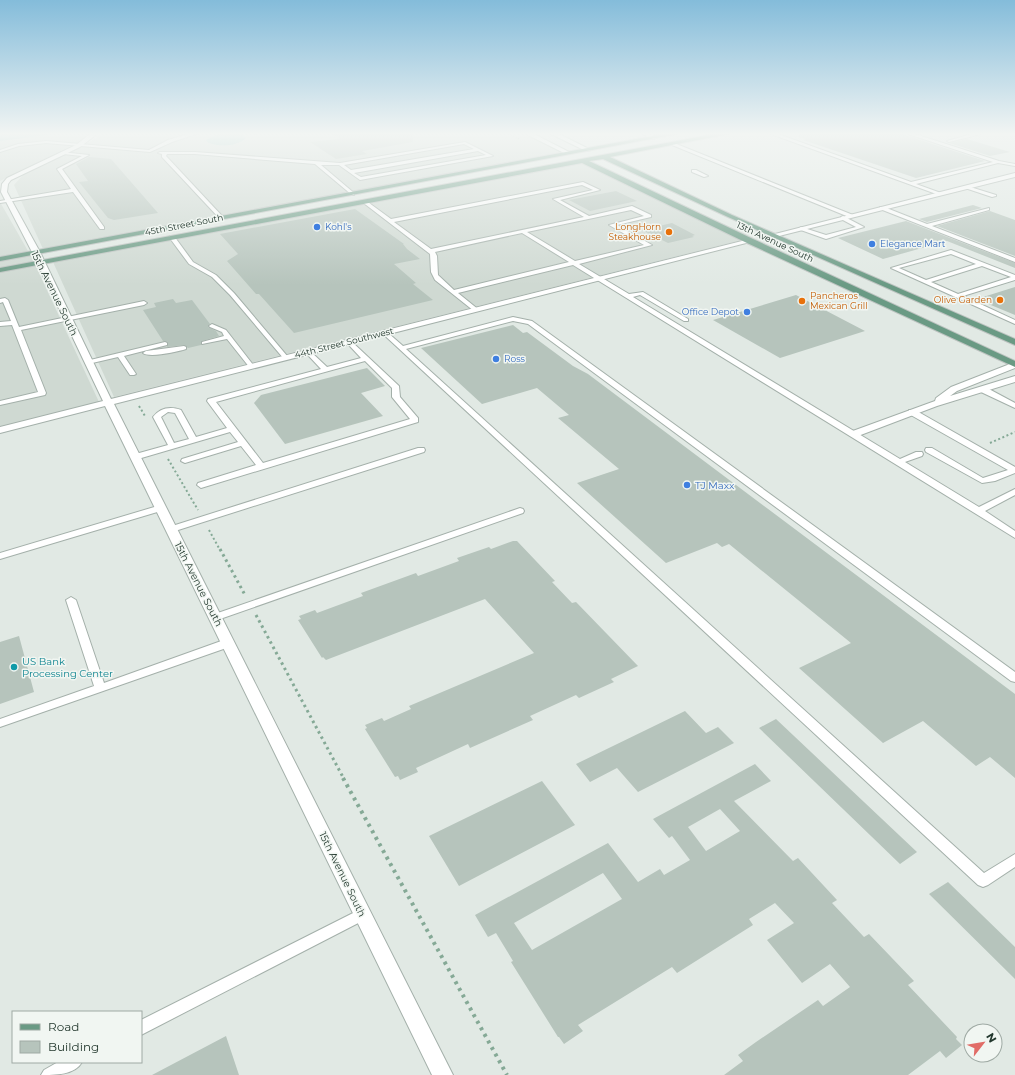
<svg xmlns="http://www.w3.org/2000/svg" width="1015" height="1075" viewBox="0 0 1015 1075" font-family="Montserrat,sans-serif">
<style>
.built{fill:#cfd9d2}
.water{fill:#8fc8c5}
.building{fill:#b6c4bc;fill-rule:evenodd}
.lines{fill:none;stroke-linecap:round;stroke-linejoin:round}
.lane-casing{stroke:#a4b0aa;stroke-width:2}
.street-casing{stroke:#a4b0aa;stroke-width:2}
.secondary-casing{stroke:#a1b4a9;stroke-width:2}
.primary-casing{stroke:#bdc3c0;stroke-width:2}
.path-far3{stroke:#85a996;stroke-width:1.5;stroke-dasharray:1 1.5;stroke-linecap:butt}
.path-far2{stroke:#85a996;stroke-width:2;stroke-dasharray:2 2.5;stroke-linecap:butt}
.path-far1{stroke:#85a996;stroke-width:3;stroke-dasharray:2.5 3.5;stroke-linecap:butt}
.path{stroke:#85a996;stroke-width:4;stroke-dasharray:3 4.5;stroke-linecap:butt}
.lane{fill:#fff;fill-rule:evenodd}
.street{fill:#fff;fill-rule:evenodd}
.secondary{fill:#fff;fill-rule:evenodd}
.primary{fill:#6a9a84;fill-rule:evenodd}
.shop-dot{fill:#3f7fe0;stroke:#f1f6f2;stroke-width:1.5}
.food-dot{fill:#e8710a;stroke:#f1f6f2;stroke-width:1.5}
.culture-dot{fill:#0f9aa8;stroke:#f1f6f2;stroke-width:1.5}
.labels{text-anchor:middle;stroke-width:3;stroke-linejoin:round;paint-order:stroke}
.far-street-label{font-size:9px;fill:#23382e;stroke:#f1f6f2}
.far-shop-label{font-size:9px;fill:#366cbe;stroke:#f1f6f2;text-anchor:start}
.far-food-label{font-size:9px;fill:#c56008;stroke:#f1f6f2;text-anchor:end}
.street-label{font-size:10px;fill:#23382e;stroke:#f1f6f2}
.shop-label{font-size:10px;fill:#366cbe;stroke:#f1f6f2;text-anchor:start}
.culture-label{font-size:10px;fill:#0d838f;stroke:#f1f6f2;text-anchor:start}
</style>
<rect width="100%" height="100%" fill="#e1e9e4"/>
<path class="built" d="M49,134H90L89,137L0,181V140Z
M99,134H525L563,153L43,249L14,185L23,175L97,138Z
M583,162L742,240L114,397L53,262Z
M0,202L32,258L99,402L0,427Z"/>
<path class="water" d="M0,134H54L0,141Z
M219,134H241L246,138C237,147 217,147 207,142L206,140Z"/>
<path class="building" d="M333,134H412L413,142L362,151L367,154L336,159L310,142L340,139Z
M799,134H902L985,161L916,178L803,140L806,139L798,137Z
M967,139L1010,152L990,156L949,143Z
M89,157L111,159L158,213L114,220L108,218L79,182L88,181L76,164Z
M616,191L637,201L590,211L569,200Z
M973,205L982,208L927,222L919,219Z
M355,209L404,244H403L407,249L420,259L394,264L416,283L413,284L433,300L294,333L259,294H256L227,261L238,254L220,234Z
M990,211L1015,220V256L937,226Z
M906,221L1015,263V268L947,241L883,259L838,238Z
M672,223L695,235L692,236L694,237L668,243L642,230Z
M1015,287V315L986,303L989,302L980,298Z
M796,295L865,331L780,358L713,320Z
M173,299L176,303L192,300L210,324L208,327L216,331L219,336L202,341L201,345L188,348L184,345L167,347L168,342L163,341L143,310L156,307L154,303Z
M513,325L523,333L527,332L573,366L588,374L1015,694V778L990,757L976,766L923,721L883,743L799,668L851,643L729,544L722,547L717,543L666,563L577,483L619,469L558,418L569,415L537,388L482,404L421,348Z
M367,368L385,386L361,393L383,416L285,444L254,403L261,395Z
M513,541H517L555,581L552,582L572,603L576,602L638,666L611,679L614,682L579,698L576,695L530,716L533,720L470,748L468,744L416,768L418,772L400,780L398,776L395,777L365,729L367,728L365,725L382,718L384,721L411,709L409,706L534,653L485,599L326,660L323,657L322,658L298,620L301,619L299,616L315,610L317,613L363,596L361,593L416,573L418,576L459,561L457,558L489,547L491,549Z
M19,636L34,692L0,704V642Z
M685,711L706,733L718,727L734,743L638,792L617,768L590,782L576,764Z
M776,719L917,852L900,864L759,728Z
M755,764L771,781L734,801L793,861L798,858L837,900L832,903L864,937L869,934L914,981L908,985L957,1037L956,1039L962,1045L946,1058L940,1051L908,1075H724L743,1061L738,1055L756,1042L818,1000L823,1006L850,987L830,964L802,983L767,940L794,923L775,903L749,919L753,925L677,973L672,967L578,1025L583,1031L564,1044L559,1037H558L511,962L513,961L496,933L488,937L475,915L608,843L638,882L660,869L664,875L690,860L672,836L669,838L653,819ZM720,809L740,831L706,851L688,827ZM603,873L622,899L532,950L514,923Z
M542,781L575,825L459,886L429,836Z
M948,882L1015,947V979L929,894Z
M226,1036L239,1075H152Z"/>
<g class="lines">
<g class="lane-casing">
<path id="lane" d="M188,134H196L172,142L150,152L46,143L19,146L0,152V150L18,144L46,141L149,150L168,140Z
M643,134H649L656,138L653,139Z
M771,134H778L911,182L993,162L908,134H915L999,161L1015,164V166L998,163L916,184L941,193V194L939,195Z
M972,134H981L949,142L947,141Z
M465,142L493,156L360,180L339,165H321L354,193V195H352L315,164L195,154H167L166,156L223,217L224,218L221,220L162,157V154L158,153L160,152H195L340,163ZM464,144L474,149L351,170L344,165ZM478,151L486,155L361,177L354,173Z
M674,143L853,215L854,216L849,217L672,145Z
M61,152L89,155L62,169L104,227V229H100L73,192L0,203V201L71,189L57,169L82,156L63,154Z
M692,170H696L708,176L704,177L692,172Z
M583,182L600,190L560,200L589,216L632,206L651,215V217L617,225L652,245L579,264L629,294L643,292L688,319V321H684L640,295L633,297L900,459L916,452H922L923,454L922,456L905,462L979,507L1015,489V495L985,511L1015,531V538L573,265L458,293L479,310L474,311L435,280L431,272L430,254L361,201L365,200L391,219ZM582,185L593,190L553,199L584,217L431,249L394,222ZM631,210L644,216L609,225L644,245L575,261L527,232ZM522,233L569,262L454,290L438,275L437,256L435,252Z
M967,186L996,195V196L992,197L965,188V186Z
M880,207H884L927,224L989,208V210L932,226L1015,258V262L880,209Z
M843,216L864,227L826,239L798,229L801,227L826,235L856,227L841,219V217Z
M170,236H174L193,262L216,275L234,293L288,357V359H284L230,295L212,277L189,264L169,237Z
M951,250L1015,275V280L963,296L1015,320V324L891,268ZM951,254L976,264L926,280L899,268ZM982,266L1011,277L958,294L931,282Z
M5,298L8,300L19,327L144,301L147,303L144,305L21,330L46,393L45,395L0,405V401L38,392L12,325L0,326V322L11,321L3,302L0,303V299Z
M513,317L532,321L1015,672V682L1011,681L528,324L513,321L406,349L984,873L1015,854V867L988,885L983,887L978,885L382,333L387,332L403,346Z
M212,324L226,330L254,366V368H250L227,339L202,344V342L224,336L222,332L210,327L209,326Z
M349,340L351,341L399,386L400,397L418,418V422L201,488L197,485L198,483L256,465L241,446L185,463L181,461L182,459L238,442L230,432L138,459H132L131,457L132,455L168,445L153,417C160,408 170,406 181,410L196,437L227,428L207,401L208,399L321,369L306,353V351H310L327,367L361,358L346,342ZM365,361L392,388V397L410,419L263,463L216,402ZM168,412L175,413L189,439L174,443L161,417Z
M165,342L167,343V345L124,356L136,374L134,375H130L118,357L88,364L85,362L86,361Z
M184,346L186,347V349C177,352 149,358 143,353L146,351Z
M981,388H987L1015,403V408L981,392Z
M909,410H915L1015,467V473L995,481L982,483L926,452L925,450L926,448H932L983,478L1008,470L909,414Z
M418,448H424L425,450L424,452L175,531L172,532L168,529L169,527Z
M161,505L165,508L164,510L0,559V553Z
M520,508L523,509L524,511L523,513L220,619H212L211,617L212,615Z
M71,597L76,600L104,683L224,640H232L233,643L232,646L0,727V719L94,686L66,600Z
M363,908L368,910L370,914L368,918L141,1035V1020Z
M58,1062H82C75,1075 55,1075 41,1075L44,1070Z"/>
</g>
<g class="street-casing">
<path id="street" d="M90,134H97L80,147L11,180L8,184L7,192L40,252L111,399L750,239L754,241L114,404L453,1075H432L105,406L0,433V427L103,401L32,252L1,192L2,184L7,178L76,145Z
M1015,173V177L775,237L771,235Z
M1015,362V368L957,391L950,396L1015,376V382L937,406L858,436L854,437L849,434L850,432L935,401L936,398L951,387Z"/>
</g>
<g class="secondary-casing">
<path id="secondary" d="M526,134H534L571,153L566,154Z
M551,134H559L591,150L586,151Z"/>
</g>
<g class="primary-casing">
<path id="primary" d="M663,134H677L0,261V257Z
M714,134H728L610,157L732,215L1015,339V345L728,217L603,159L589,161L753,239L1015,361V367L747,243L582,163L0,272V268Z"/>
</g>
<path class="path-far3" d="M509,134L519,139"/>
<path class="path-far2" d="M139,406L145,416
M990,443L1015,432
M168,459L198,510
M209,530L220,550"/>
<path class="path-far1" d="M220,549L245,595
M256,615L344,779"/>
<path class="path" d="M343,778L507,1075"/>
<use href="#lane" class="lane"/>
<use href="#street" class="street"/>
<use href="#secondary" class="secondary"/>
<use href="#primary" class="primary"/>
</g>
<linearGradient id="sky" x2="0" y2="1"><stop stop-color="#84bcda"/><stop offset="0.47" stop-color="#f2f5f3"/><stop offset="1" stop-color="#f2f5f3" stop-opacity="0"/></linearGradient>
<rect width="1015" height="285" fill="url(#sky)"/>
<g class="shop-dot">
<circle cx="317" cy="227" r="4"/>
<circle cx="872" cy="244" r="4"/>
<circle cx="747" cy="312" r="4"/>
<circle cx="496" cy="359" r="4"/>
<circle cx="687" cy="485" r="4"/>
</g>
<g class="food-dot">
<circle cx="669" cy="232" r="4"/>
<circle cx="1000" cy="300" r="4"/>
<circle cx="802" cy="301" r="4"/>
</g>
<circle class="culture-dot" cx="14" cy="667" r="4"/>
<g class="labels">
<g class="far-street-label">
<text transform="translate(184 225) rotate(-11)" y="3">45th Street South</text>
<text transform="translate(775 242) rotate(25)" y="3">13th Avenue South</text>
<text transform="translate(344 343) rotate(-14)" y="3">44th Street Southwest</text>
</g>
<g class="far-shop-label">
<text x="325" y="230">Kohl's</text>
<text x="880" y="247">Elegance Mart</text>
<text x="739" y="315" text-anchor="end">Office Depot</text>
<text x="504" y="362">Ross</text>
</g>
<g class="far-food-label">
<text x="661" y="230">LongHorn<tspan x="661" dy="10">Steakhouse</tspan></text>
<text x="810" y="299" text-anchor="start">Pancheros<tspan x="810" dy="10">Mexican Grill</tspan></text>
<text x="992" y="303">Olive Garden</text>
</g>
<g class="street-label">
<text transform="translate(55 293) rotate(64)" y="4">15th Avenue South</text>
<text transform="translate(199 584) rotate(63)" y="4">15th Avenue South</text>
<text transform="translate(343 874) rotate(64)" y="4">15th Avenue South</text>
</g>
<g class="shop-label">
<text x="695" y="489">TJ Maxx</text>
</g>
<g class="culture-label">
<text x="22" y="665">US Bank<tspan x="22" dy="12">Processing Center</tspan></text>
</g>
</g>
<rect x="12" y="1011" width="130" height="52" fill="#f1f6f2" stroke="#9faaa4"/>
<rect x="20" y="1024" width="20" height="6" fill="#6a9a84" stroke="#9faaa4"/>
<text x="48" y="1031" font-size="12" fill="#23382e">Road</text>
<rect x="20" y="1041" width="20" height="12" fill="#b6c4bc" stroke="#9faaa4"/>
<text x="48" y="1051" font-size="12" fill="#23382e">Building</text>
<g transform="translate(983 1043) rotate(59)"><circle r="19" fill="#f1f6f2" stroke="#9faaa4"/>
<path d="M0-3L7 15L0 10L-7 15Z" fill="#e16c67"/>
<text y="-6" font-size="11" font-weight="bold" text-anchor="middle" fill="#23382e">N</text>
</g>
</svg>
